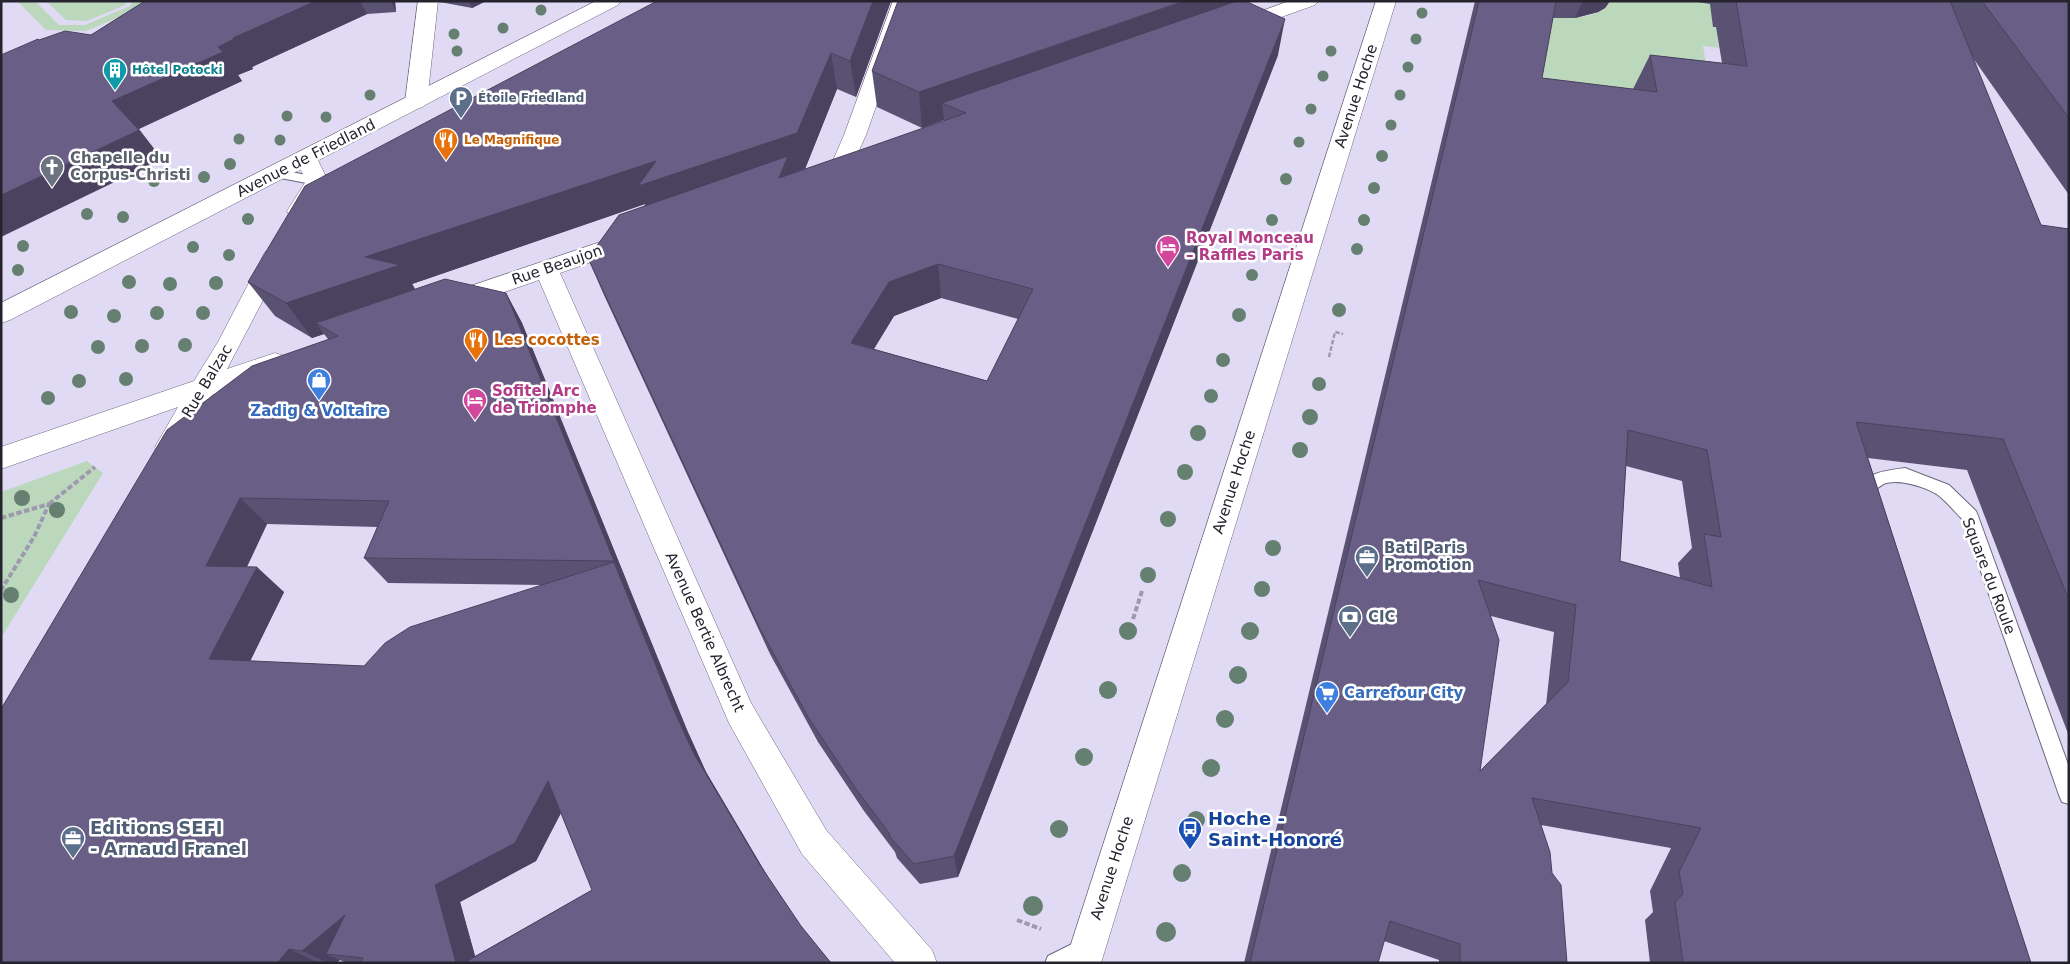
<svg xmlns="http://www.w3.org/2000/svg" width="2070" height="964" viewBox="0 0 2070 964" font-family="'DejaVu Sans',sans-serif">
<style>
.green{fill:#bcd8bc}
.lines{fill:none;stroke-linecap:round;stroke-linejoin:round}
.service-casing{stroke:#6d677e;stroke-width:2}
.minor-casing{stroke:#6d677e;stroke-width:1}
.tertiary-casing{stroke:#6d677e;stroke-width:1}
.primary-casing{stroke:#6d677e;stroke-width:1}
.path-far1{stroke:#9e99ae;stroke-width:2.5;stroke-dasharray:4.5 2;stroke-linecap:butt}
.path{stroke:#9e99ae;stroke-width:4;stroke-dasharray:5.5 2.5;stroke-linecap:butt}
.service{fill:#fff;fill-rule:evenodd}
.minor{fill:#fff;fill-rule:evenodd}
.tertiary{fill:#fff;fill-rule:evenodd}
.primary{fill:#fff;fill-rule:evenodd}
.tree{fill:#657f71}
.wall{fill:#5a5273;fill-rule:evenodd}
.shaded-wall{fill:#4a425e}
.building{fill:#695f86;stroke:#4a425e;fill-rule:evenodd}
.labels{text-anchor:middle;stroke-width:5;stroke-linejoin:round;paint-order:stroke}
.far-culture-label{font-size:12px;font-weight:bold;fill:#0d838f;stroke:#fff;text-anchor:start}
.far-service-label{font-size:12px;font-weight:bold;fill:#4e5e75;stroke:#fff;text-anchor:start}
.far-food-label{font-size:12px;font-weight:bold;fill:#c56008;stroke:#fff;text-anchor:start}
.street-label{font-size:15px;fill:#25232d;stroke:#fff}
.worship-label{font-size:15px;font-weight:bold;fill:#5b616d;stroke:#fff;text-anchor:start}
.hotel-label{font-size:15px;font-weight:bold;fill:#b23c85;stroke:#fff;text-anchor:start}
.food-label{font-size:15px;font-weight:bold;fill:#c56008;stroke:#fff;text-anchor:start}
.shop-label{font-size:15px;font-weight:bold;fill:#366cbe;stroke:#fff}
.service-label{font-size:15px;font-weight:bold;fill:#4e5e75;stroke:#fff;text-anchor:start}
.near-transit-label{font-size:18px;font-weight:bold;fill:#164399;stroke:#fff;text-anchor:start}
.near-service-label{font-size:18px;font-weight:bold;fill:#4e5e75;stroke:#fff;text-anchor:start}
</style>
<rect width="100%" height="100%" fill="#e0daf5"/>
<path class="green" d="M17,1H35L59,25H85L130,6L133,1H145L141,8L86,31L46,30Z
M46,1H127L125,5L87,21L66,20Z
M1610,1H1713L1710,5L1720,10L1713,27H1716L1719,48L1703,46L1712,98L1522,77L1535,13C1560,16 1592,25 1610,1Z
M87,461L103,473L1,638V492Z"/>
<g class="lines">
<g class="service-casing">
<path id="service" d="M275,169L317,177L327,175L332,176L334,179L332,182L317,185L270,176L268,173L270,170Z
M1905,468L1949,485L1976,511L1978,516L2069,767V804L2062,802L2059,795L1963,520C1955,512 1947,502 1938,495C1926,487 1895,477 1882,485C1871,491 1868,506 1853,501L1851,496C1863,473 1882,471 1905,468Z
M1086,937L1093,940L1096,947L1093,954L1077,963H1045L1048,956Z"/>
</g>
<g class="minor-casing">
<path id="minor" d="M418,1H438L427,102L423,107L416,109L409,107L405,102Z
M893,1H913L866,135L850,170L842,172L834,170L831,165L844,135Z
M1289,1H1318L1315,5L1245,30L1238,32L1231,30L1228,26L1231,22Z
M306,150L314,152L328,181L306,217L298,219L290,217L287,211L306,181L295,157L298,152Z
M627,233L635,235L639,241L635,247L560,273L751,703L826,830L932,950L937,963H895L802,854L729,723L539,280L453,310L444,307L441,301L444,295Z
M273,250L281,252L285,258L227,369L275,353L284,356L288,363L284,370L212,395L178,455L168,458L158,455L155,447L178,407L1,469V447L194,381L218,342L265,252Z"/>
</g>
<g class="tertiary-casing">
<path id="tertiary" d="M1376,1H1396L1101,963H1065Z"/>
</g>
<g class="primary-casing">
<path id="primary" d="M596,1H621L618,5L10,320L1,323V303Z"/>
</g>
<path class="path-far1" d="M1329,357L1335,332L1343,334"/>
<path class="path" d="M49,504L95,467
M1,518L49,504L34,537L1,590
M1133,619L1142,591
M1017,920L1041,929"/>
<use href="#service" class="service"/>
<use href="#minor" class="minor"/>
<use href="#tertiary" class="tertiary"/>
<use href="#primary" class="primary"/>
</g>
<g class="tree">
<circle cx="541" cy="10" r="5.5"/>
<circle cx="1422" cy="13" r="5.5"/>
<circle cx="503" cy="28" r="5.5"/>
<circle cx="454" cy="34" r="5.5"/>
<circle cx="1416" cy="39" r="5.5"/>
<circle cx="457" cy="51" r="5.5"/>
<circle cx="1331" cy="51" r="5.5"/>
<circle cx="1408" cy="67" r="5.5"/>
<circle cx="1323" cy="76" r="5.5"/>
<circle cx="370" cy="95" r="5.5"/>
<circle cx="1400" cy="95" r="5.5"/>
<circle cx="1311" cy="109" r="5.5"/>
<circle cx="287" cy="116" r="5.5"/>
<circle cx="326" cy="117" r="5.5"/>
<circle cx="1391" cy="125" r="5.5"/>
<circle cx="239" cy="139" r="5.5"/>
<circle cx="280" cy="140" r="5.5"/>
<circle cx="1299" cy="142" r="5.5"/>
<circle cx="1382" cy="156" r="6"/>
<circle cx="230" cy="164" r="6"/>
<circle cx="204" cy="177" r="6"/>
<circle cx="1286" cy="179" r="6"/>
<circle cx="154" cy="181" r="6"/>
<circle cx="1374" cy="188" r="6"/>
<circle cx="87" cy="214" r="6"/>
<circle cx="123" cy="217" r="6"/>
<circle cx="248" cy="219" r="6"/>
<circle cx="1272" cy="220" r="6"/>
<circle cx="1364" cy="220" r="6"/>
<circle cx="23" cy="246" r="6"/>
<circle cx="193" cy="247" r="6"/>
<circle cx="1357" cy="249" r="6"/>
<circle cx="229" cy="255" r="6"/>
<circle cx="18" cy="270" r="6"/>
<circle cx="1252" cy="275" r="6"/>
<circle cx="129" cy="282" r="7"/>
<circle cx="216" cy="283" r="7"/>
<circle cx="170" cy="284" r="7"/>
<circle cx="1339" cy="310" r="7"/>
<circle cx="71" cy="312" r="7"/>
<circle cx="157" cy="313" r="7"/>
<circle cx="203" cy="313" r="7"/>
<circle cx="1239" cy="315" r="7"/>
<circle cx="114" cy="316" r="7"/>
<circle cx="185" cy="345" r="7"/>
<circle cx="142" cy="346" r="7"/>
<circle cx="98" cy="347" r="7"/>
<circle cx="1223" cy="360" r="7"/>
<circle cx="126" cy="379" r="7"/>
<circle cx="79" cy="381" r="7"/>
<circle cx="1319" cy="384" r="7"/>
<circle cx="1211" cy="396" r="7"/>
<circle cx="48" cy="398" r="7"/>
<circle cx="1310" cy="417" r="8"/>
<circle cx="1198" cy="433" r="8"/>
<circle cx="1300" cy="450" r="8"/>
<circle cx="1185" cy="472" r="8"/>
<circle cx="22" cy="498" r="8"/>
<circle cx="57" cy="510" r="8"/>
<circle cx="1168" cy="519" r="8"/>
<circle cx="1273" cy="548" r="8"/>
<circle cx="1148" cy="575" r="8"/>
<circle cx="1262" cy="589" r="8"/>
<circle cx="11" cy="595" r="8"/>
<circle cx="1128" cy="631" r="9"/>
<circle cx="1250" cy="631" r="9"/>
<circle cx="1238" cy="675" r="9"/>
<circle cx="1108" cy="690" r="9"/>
<circle cx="1225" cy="719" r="9"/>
<circle cx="1084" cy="757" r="9"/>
<circle cx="1211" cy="768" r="9"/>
<circle cx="1196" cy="820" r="9"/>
<circle cx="1059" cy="829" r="9"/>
<circle cx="1182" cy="873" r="9"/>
<circle cx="1033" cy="906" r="10"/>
<circle cx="1166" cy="932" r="10"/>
</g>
<path class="wall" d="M145,1H395L396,12L367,14L252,67L253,69L238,75L242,81L139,129L162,159L39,40L91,35Z
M439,1H486L472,8L440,2Z
M891,1L856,97L837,89L805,169L792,174L944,121V120L922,128L877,107L872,71L1278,55L958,877L920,884L897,858L895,852L864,811L818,742L770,654L603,293L588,258L645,205V204L412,284L415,289L506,293L522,323L687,730L706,772L768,877L801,926L831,963H346L340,960L336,963H1V709L328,339L324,334L312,338L275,316L248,282ZM941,298L1018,319L987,381L874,349L894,316ZM267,524L377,527L364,558L388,583L542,585L364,666L250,661L284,592L247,567ZM561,813L592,890L475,956L460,902L536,861Z
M1475,1H1610L1605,8L1598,12L1575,18H1553L1542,78L1633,89L1650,55L1722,63L1716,27H1713L1710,4L1692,1H2069V195L1973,58L2041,225L2069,229V736L1967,470L1868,458L2031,963H1650L1645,920L1653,912L1650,891L1671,848L1541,825L1552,873L1567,963H1439V960L1384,941L1378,963H1244ZM1626,466L1682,481L1692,548L1678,563L1680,578L1620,561ZM1491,616L1554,632L1546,705L1480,771Z"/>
<path class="shaded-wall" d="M316,1H360L367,14L252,67L253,69L238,75L242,81L134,131L112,101L233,38Z
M391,1H395L396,12Z
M469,1H486L472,8Z
M873,1H891L856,97L850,61Z
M1184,1H1242L942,103L944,120L922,128L919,92Z
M1583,1H1610L1605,8L1598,12L1575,18Z
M1285,19L1278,55L958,877L954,856Z
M831,53L837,89L805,169L792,173L796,191L651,221L645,204L412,284L422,300L316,323L324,334L312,338L286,303L365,257Z
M139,130L162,159L1,237V195Z
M938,264L941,298L894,316L857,376L851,343L889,282Z
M506,293L522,323L629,587L614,561Z
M240,498L267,524L235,591L206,566Z
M614,562L629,588L687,730L706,772L771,882L760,865L693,752L673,708Z
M257,567L284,592L240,682L209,659Z
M548,781L567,801L536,861L460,902L477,963H456L435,885Z
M345,915L326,954L340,960L336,963H328L302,951Z
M289,949L319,963H277Z"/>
<path class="building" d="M145,1H316L233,38L234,39L218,47L223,52L112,101L139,130L1,195V55L38,39L39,40L65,31L91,35Z
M657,1H873L850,61L831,53L797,133L638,186L656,161L365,257L400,265L286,303L248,282L305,186Z
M898,1H1184L919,92L872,71Z
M1237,1H1245L1285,19L954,856L914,864L890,837L889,833L856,789L808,717L759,627L588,258L619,215L788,156L779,178L869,147L966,113L942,103ZM938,264L1033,289L987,381L851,343L889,282Z
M1479,1H1556L1542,78L1657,92L1650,55L1747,66L1736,1H1950L2041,225L2069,229V600L2003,439L1856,422L2031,963H1683L1675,902L1683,894L1679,872L1701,828L1532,798L1550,852L1552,873L1561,885L1567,963H1460V944L1390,921L1378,963H1250ZM1628,430L1707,450L1721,537L1704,534L1712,587L1620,561ZM1478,580L1576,605L1568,682L1480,771L1499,640Z
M1982,1H2069V118Z
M445,279L506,293L614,561L364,558L389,501L240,498L206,566L257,567L209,659L364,666L385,643L410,627L614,562L673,708L693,752L760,865L801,926L831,963H464L592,890L548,781L515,843L435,885L456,963H361L363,958L326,954L345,915L302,951L289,949L277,963H1V709L167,430L252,366L338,336L316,323Z"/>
<defs>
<g id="building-pin" transform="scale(1.25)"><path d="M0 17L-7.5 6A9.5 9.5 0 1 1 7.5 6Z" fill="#0f9aa8" stroke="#fff"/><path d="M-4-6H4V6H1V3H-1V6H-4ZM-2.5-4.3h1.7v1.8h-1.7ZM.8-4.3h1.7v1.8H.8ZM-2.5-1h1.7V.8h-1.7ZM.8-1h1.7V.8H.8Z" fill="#fff"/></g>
<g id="parking-pin" transform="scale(1.25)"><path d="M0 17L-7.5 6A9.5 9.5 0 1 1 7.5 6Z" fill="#5c6f8a" stroke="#fff"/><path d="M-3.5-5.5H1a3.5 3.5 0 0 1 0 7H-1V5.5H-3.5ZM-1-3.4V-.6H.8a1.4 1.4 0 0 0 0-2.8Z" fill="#fff"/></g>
<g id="restaurant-pin" transform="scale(1.25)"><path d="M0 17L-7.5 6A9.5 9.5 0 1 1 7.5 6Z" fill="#e8710a" stroke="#fff"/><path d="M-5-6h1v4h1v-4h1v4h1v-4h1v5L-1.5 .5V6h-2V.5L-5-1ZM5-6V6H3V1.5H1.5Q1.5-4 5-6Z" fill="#fff"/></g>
<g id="church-pin" transform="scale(1.25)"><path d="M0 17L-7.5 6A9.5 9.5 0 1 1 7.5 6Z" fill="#6b7280" stroke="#fff"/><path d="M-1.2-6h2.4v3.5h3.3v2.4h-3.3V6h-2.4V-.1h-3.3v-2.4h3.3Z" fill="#fff"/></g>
<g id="hotel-pin" transform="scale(1.25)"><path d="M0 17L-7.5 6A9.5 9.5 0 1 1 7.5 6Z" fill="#d1479c" stroke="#fff"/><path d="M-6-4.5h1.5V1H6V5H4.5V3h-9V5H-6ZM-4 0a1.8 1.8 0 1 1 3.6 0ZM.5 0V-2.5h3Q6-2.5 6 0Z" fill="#fff"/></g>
<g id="shop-pin" transform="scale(1.25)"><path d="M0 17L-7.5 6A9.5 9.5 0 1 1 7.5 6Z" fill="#3f7fe0" stroke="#fff"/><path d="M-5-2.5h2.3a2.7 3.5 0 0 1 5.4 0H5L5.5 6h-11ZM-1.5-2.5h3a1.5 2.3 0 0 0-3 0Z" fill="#fff"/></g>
<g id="office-pin" transform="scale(1.25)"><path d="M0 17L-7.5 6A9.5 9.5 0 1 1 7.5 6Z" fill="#5c6f8a" stroke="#fff"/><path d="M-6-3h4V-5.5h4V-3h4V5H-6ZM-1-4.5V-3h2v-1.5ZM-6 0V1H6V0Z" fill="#fff"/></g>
<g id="bank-pin" transform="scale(1.25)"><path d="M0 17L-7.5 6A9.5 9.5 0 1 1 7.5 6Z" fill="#5c6f8a" stroke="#fff"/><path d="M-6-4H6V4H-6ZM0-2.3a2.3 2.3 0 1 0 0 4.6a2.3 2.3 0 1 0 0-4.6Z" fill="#fff"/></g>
<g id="supermarket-pin" transform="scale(1.25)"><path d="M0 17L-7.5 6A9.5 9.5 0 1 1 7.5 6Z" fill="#3f7fe0" stroke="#fff"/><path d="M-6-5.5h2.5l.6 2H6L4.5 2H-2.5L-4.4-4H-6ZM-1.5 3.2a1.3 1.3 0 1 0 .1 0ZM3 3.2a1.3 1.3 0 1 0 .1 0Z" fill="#fff"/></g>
<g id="bus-pin" transform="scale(1.25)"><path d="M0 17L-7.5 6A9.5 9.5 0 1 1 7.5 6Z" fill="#1a4fb4" stroke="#fff"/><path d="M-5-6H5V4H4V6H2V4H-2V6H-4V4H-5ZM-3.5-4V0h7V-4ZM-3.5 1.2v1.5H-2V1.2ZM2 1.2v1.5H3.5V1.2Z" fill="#fff"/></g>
</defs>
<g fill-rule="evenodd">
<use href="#building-pin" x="115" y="70"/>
<use href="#parking-pin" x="461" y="98"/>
<use href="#restaurant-pin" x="446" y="140"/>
<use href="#church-pin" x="52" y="167"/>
<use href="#hotel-pin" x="1168" y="247"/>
<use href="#restaurant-pin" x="476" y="340"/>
<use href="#shop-pin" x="319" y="380"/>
<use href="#hotel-pin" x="475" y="400"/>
<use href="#office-pin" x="1367" y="557"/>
<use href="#bank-pin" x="1350" y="617"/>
<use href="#supermarket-pin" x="1327" y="693"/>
<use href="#bus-pin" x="1190" y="829"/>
<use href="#office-pin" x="73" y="838"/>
</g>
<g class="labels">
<g class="far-culture-label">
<text x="132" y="74">Hôtel Potocki</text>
</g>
<g class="far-service-label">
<text x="478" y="102">Étoile Friedland</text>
</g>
<g class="far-food-label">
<text x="464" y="144">Le Magnifique</text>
</g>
<g class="street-label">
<text transform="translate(1356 96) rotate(-72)" y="5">Avenue Hoche</text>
<text transform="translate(306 158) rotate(-27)" y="5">Avenue de Friedland</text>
<text transform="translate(557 265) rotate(-19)" y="5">Rue Beaujon</text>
<text transform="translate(207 381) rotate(-59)" y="5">Rue Balzac</text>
<text transform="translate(1234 482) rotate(-72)" y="5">Avenue Hoche</text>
<text transform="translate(1989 576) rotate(69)" y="5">Square du Roule</text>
<text transform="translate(705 632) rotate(66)" y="5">Avenue Bertie Albrecht</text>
<text transform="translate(1112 868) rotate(-72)" y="5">Avenue Hoche</text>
</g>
<g class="worship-label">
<text x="70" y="163">Chapelle du<tspan x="70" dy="17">Corpus-Christi</tspan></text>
</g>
<g class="hotel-label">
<text x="1186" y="243">Royal Monceau<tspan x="1186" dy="17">– Raffles Paris</tspan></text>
<text x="492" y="396">Sofitel Arc<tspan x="492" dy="17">de Triomphe</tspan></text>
</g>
<g class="food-label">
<text x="494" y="345">Les cocottes</text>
</g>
<g class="shop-label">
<text x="319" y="416">Zadig &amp; Voltaire</text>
<text x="1344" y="698" text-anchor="start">Carrefour City</text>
</g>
<g class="service-label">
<text x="1384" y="553">Bati Paris<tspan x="1384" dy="17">Promotion</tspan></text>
<text x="1368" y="622">CIC</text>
</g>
<g class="near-transit-label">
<text x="1208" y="825">Hoche -<tspan x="1208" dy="21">Saint-Honoré</tspan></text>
</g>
<g class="near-service-label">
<text x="90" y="834">Editions SEFI<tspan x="90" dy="21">- Arnaud Franel</tspan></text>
</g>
</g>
<rect width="2070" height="964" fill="none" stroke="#25232d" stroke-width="5"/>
</svg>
